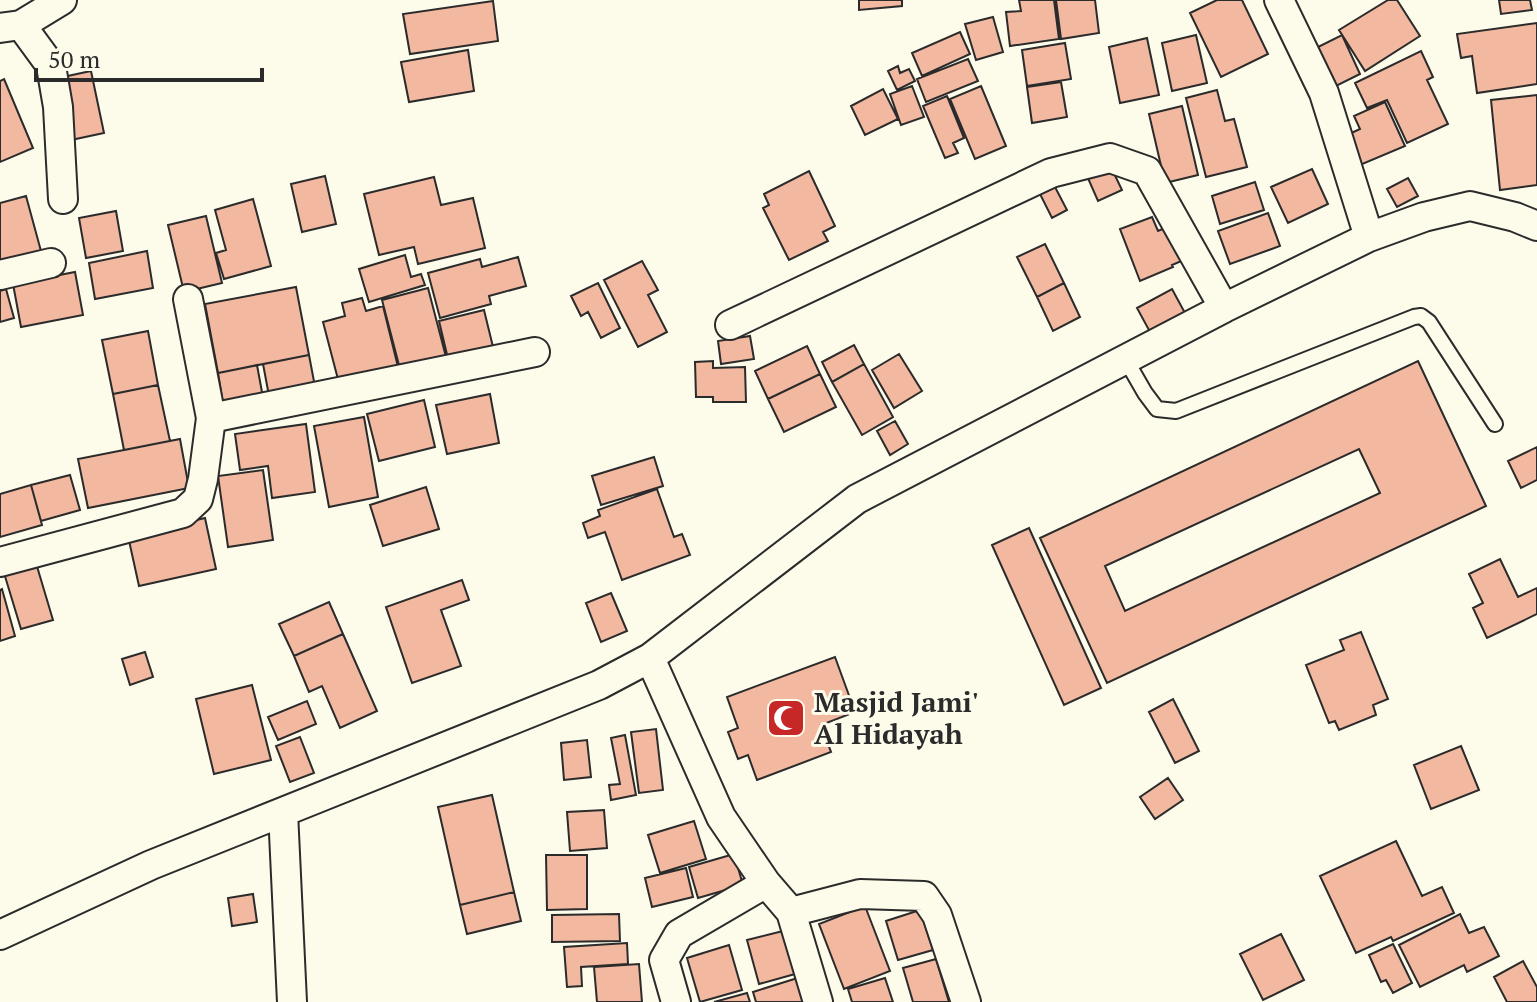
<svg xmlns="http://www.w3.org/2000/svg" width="1537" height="1002" viewBox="0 0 1537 1002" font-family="'PT Serif',serif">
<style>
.building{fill:#f2b8a0;stroke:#2b2b2b;stroke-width:2;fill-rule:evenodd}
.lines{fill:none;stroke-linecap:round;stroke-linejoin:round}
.service-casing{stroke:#2b2b2b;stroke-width:18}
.minor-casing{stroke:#2b2b2b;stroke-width:32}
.service{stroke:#fdfbea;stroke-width:14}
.minor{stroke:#fdfbea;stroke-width:28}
.labels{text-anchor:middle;stroke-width:6;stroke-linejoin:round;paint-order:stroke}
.poi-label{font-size:28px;font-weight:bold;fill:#2b2b2b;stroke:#fdfbea;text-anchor:start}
</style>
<rect width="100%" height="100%" fill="#fdfbea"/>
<path class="building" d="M859,0H902V6L859,10Z
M1019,0H1054L1059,39L1010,46L1006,12L1021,11Z
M1056,0H1095L1099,33L1061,39Z
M1217,0H1242L1268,54L1221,77L1190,13Z
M1388,0H1397L1420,36L1365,71L1339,30Z
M1499,0H1530L1532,10L1501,14Z
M493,1L498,41L410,54L403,14Z
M993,17L1003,52L976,60L965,24Z
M1537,23V84L1477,93L1472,56L1461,58L1457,34Z
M960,32L970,54L922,76L912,53Z
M1196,35L1207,83L1172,91L1162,43Z
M1342,35L1360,74L1334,87L1316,48Z
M1147,38L1159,95L1120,103L1109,47Z
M1065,43L1071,79L1027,86L1022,50Z
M468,50L474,91L409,102L401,62Z
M1421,51L1433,77L1427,80L1448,124L1407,143L1387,100L1367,108L1355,83Z
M968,59L978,81L926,102L917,79Z
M898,66L900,73L909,69L915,81L897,90L888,71Z
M91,71L104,133L71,140L58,78Z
M4,79L33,148L0,162V81Z
M1061,82L1067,117L1032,123L1027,87Z
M912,86L924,117L901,125L890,94Z
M981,86L1006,146L975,159L950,99Z
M883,89L898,119L865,135L851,106Z
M1217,90L1225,121L1234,119L1247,167L1206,177L1186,98Z
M1537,95V185L1500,190L1491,100Z
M947,96L964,138L953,143L958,153L945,158L923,106Z
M1385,102L1405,146L1360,165L1347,135L1360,129L1354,116Z
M1182,106L1198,175L1165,183L1149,114Z
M1110,165L1122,190L1098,201L1087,176Z
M1312,169L1328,204L1288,223L1271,187Z
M809,171L835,226L823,232L828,241L789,260L763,208L769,205L764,194Z
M325,176L336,224L302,232L291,184Z
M434,177L441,205L473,198L485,248L418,264L414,247L379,255L364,194Z
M1408,178L1418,196L1397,207L1387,189Z
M1255,182L1264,210L1220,224L1212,196Z
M1055,187L1067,210L1052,218L1040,194Z
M26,196L41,251L0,263V203Z
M253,199L271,266L224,279L216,253L226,250L215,210Z
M116,211L123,251L86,258L79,218Z
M1268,213L1280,246L1230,264L1218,231Z
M206,216L222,283L184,292L168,225Z
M1152,217L1158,231L1172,225L1186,259L1172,265L1173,267L1140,281L1120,229Z
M1045,244L1064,283L1037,297L1017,257Z
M147,251L153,288L95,299L89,263Z
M405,255L411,277L421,274L425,285L369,302L359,269Z
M518,257L526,286L489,296L491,304L440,318L428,273L480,259L482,267Z
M642,261L658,290L648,295L667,332L638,347L604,280Z
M75,272L83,315L21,327L13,284Z
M598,283L620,328L601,338L588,312L581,316L571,296Z
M1064,283L1080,317L1053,331L1037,297Z
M296,287L309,355L218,373L205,304Z
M428,288L446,357L400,369L382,300Z
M6,289L14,318L0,322V291Z
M1172,289L1185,313L1150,332L1137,308Z
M362,298L366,311L383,306L399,371L340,387L323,322L345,316L342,303Z
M484,310L494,351L449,363L439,321Z
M148,331L158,385L113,394L102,340Z
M750,336L754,359L721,364L718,341Z
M854,345L864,364L832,382L822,362Z
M807,346L820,374L768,399L755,371Z
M899,354L922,391L894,408L872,370Z
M309,355L316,392L270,401L263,364Z
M713,361V368L745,367L746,402H713V397H696L695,362Z
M1418,361L1486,506L1107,683L1040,538ZM1359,449L1380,493L1125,611L1105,566Z
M864,364L893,417L862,435L832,382Z
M257,365L264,403L224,410L218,373Z
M820,374L836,407L784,432L768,399Z
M158,385L170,441L124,450L113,394Z
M490,394L499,443L447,454L436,405Z
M424,400L435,447L379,461L367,414Z
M364,417L378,497L329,507L314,426Z
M895,421L908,444L890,455L877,431Z
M306,424L315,492L272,498L268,466L240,470L235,434Z
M180,439L189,488L88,508L78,459Z
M1537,447V480L1521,488L1508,461Z
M654,457L663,486L601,505L592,476Z
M263,470L273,540L228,547L218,476Z
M70,475L80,510L41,521L31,485Z
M31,485L42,525L0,537V494Z
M426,487L439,529L383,546L370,505Z
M657,489L674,537L682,534L690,555L622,580L605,532L588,538L583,523L600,516L598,510Z
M205,518L216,569L139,586L128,536Z
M1029,528L1101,688L1064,705L992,545Z
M1500,559L1518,597L1537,588V614L1487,638L1473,608L1483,603L1469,574Z
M36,563L53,620L21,629L4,573Z
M462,580L469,600L441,610L461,666L412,683L386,607Z
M2,589L15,636L0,641V590Z
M611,593L627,631L601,642L586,603Z
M329,602L343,634L294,656L279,624Z
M1361,632L1388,699L1373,705L1376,715L1339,730L1335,721L1329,723L1306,665L1344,650L1340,640Z
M343,634L377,711L340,728L322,686L309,692L294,656Z
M145,652L153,677L130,685L122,659Z
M835,657L855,712L821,725L831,752L757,780L748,755L738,759L728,732L738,728L727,697Z
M252,685L271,760L214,774L196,699Z
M1173,699L1199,751L1175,763L1149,712Z
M307,701L316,724L278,740L268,717Z
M656,729L663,790L639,793L631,732Z
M625,735L636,795L611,800L609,785L620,784L611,738Z
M300,737L314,773L290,782L276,746Z
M587,740L591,777L564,780L561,743Z
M1461,746L1479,790L1431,809L1414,765Z
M1168,778L1183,800L1155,819L1140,797Z
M492,795L514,892L460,905L438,807Z
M604,810L607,848L570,851L567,812Z
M694,821L706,859L660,873L648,835Z
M1396,841L1422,896L1442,887L1454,913L1393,941L1391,937L1356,953L1320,876Z
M734,854L743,885L698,898L689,867Z
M546,855H587V909L547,910Z
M686,868L693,897L652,907L645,878Z
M514,892L521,921L467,934L460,905Z
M253,894L257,922L232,926L228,898Z
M865,906L890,971L844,989L819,924Z
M920,910L933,950L898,960L886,921Z
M619,914L620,941L552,942V915Z
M1460,914L1469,933L1484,927L1499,956L1467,972L1464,965L1420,987L1399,945Z
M783,931L795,974L759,984L747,940Z
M1281,934L1304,980L1263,1000L1240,954Z
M627,943L628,964L581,967L582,986L567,987L564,947Z
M1393,944L1412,983L1393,993L1386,980L1381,982L1369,955Z
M729,945L742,990L700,1002L687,958Z
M936,959L949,1002H913L903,968Z
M1523,961L1537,987V1002H1507L1494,977Z
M639,964L642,1002H597L594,967Z
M807,975L815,1002H756L753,992Z
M885,978L893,1002H852L848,989Z
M747,993L750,1002H714Z"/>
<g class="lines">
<g class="service-casing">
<path id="service" d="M1126,360L1145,393L1157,409L1176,411L1414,317L1421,316L1429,322L1495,424"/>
</g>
<g class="minor-casing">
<path id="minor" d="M1279,0L1324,93L1369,237
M21,25L51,66L58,107L63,199
M0,28L21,25L62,0
M0,275L51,263
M730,325L1051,173L1110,158L1147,171L1224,308
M211,418L535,352
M0,562L183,513L198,499L203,479L211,418L188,299
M650,658L721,817L766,883L791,912L818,1002
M283,812L292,1002
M791,912L860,894L924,896L937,915L966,1002
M0,935L151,865L599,685L650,658L857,499L1224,308L1369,237L1424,217L1470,206L1515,217L1537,226
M676,1002L664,960L679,934L766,883"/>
</g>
<use href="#service" class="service"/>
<use href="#minor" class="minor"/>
</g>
<defs>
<g id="mosque-square" transform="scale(2)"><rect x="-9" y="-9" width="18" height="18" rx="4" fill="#c62828" stroke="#fdfbea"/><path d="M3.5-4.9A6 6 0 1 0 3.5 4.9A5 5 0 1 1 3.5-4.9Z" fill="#fff"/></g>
</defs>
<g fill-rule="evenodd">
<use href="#mosque-square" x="786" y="718"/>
</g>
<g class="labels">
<g class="poi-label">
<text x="814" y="712">Masjid Jami'<tspan x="814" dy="32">Al Hidayah</tspan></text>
</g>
</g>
<path d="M36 68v12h226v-12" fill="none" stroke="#2b2b2b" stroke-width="4"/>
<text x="48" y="68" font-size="24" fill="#2b2b2b" stroke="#fdfbea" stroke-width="6" paint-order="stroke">50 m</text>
</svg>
